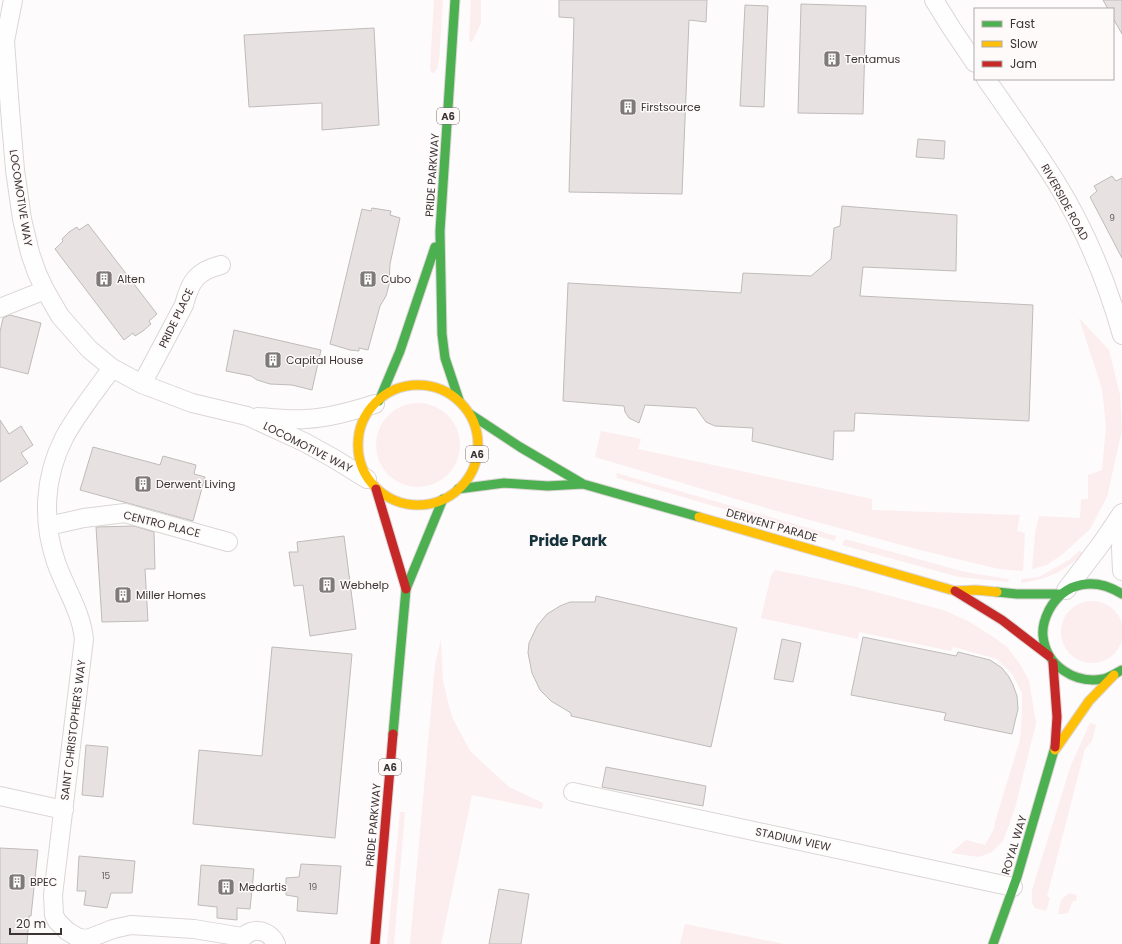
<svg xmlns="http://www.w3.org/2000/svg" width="1122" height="944" viewBox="0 0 1122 944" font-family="Poppins,sans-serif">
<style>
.green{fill:#fcedee}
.building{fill:#e7e1e2;stroke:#c0bbbb}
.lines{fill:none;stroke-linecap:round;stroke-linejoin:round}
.street-casing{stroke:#dcd6d6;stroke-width:20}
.fast-casing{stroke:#dcd6d6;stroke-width:11}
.slow-casing{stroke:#dcd6d6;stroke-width:11}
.jam-casing{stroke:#dcd6d6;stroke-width:11}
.street{stroke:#fffefe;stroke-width:18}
.fast{stroke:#4caf50;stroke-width:9}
.slow{stroke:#ffc107;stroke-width:9}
.jam{stroke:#c62828;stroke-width:9}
.labels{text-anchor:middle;stroke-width:3;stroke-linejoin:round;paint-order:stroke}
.number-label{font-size:9px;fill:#675e60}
.shield{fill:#fefafa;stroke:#766f6f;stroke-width:1}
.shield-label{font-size:10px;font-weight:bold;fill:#3c3334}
.poi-label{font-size:11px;fill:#3c3334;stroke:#fefafa;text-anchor:start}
.street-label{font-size:11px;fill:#3c3334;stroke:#fefafa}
.district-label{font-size:15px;font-weight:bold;fill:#14323c;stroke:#fefafa}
</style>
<rect width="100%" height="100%" fill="#fdfbfb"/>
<path class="green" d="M434,0H443L439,60L437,69L434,73L431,72L430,68Z
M471,0H481V23L472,42L469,41Z
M1079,318L1109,350L1120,395L1122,430L1107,497L1090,529L1064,553L1047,565L1032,569L1035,534L1039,516L1080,518L1081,499H1088V475L1102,470L1106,426L1102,389Z
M376 445a42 42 0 1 1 84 0a42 42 0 1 1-84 0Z
M601,431L641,439L638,449L872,499V510L1020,515L1017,531L1025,533L1023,571L999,569L920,550L773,510L595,457Z
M616,473L836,536L834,541L621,479L617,478Z
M845,539L965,572L1008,579L1009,582L959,577L842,545Z
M1079,551L1084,553C1063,572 1049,579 1021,583V579L1039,577L1069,560Z
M775,570L853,586L943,610L968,621L995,638L1007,647L1020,664L1029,681L1036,723L1015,808L1009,825L1003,841L992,852L979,857L951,853L966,840L985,845L994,829L995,822L1020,740L1022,712V693L1013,675L997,659L953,647L951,651L859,632L858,639L761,618L771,576Z
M1061 632a31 31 0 1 1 62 0a31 31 0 1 1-62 0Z
M441,639L443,681L448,702L452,717L470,751L509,787L543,803L542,809L472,795L441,944H410L435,665Z
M1090,723L1096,725L1092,741L1085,749L1047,896L1050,898L1046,911L1035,908L1032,903V890L1071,765Z
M400,812H405L394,944H387Z
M1069,893L1077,895L1076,901H1073L1068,913L1063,914H1058L1061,900Z
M685,924L784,944H680Z"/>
<path class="building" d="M559,0H707L706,22L689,20L682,194L569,192L574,18L559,17Z
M1103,0H1122V34L1113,18V9H1108Z
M801,4L866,6L863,114L798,113Z
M745,5L768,6L764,107L740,106Z
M374,28L379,125L322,130V103L249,107L244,35Z
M918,139L945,141L944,159L916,157Z
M1112,176L1116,181L1122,178V258L1090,197L1097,191L1094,186Z
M842,206L957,215L956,271L863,267L860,296L1033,305L1029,421L855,413L854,431H834L833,460L752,441L753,428L715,426L706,422L696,408L645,405L639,423L629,418L625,412L624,406L563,401L568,283L741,293L743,273L811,276L831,259L834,228L840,226Z
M372,208L391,211L390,215L400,218L390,264L389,285L386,296L380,306L368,350L359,348V351L350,350L330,344L362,209L371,211Z
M88,224L157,314L149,321L151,324L143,331L135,336L133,333L124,340L55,249L63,241L62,239L69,232L77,227L79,230Z
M10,315L41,323L28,374L0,367V332L3,318Z
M234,330L321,350L312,390L292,385L270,384L257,380L251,376L226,371Z
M0,420L9,434L21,426L33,445L21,453L28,463L0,482Z
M93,447L160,465L163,456L196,465L194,474L205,477L193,521L80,490Z
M134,526L154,532L155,569H145L148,621L102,622L96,527Z
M344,536L356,629L310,636L303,585L294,586L289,552H298L297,542Z
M596,596L737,628L711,747L571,716V713L551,701L540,690L532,673L528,653L529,643L537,626L547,614L560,606L570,602H595Z
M863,637L956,656L958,652L990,660L1002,668L1009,677L1013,685L1017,696L1018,709L1012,734L944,720L946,713L851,695Z
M782,639L801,643L793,682L774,679Z
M272,647L352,654L335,838L193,824L199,750L262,756Z
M86,745L108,747L103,797L82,795Z
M606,767L706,786L703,806L602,787Z
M0,848L38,850L31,916H29L27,944H0Z
M79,856L135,861L132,893H111L107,908L84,905L86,891H77Z
M301,864L341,866L337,914L297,911L298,897L286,895V878L299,877Z
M201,865L254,869L250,909L237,908V920L217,918V907L198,905Z
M499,889L529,894L521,944H489Z"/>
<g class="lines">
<g class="street-casing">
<path id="street" d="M13,0L5,41L10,110L15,170L22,219L30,253L37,273L45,290L60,316L89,349L112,368L142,384L192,403L247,416L304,442L333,458L367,479
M934,0L952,29L975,63
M986,79C1010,113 1034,147 1056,182C1085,229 1107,282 1122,335
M0,308L45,290
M112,368C96,391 77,413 64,438C44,477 42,521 56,562C65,588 81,611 84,639L53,895L54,915L57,921L67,931L77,937L84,939L90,938L113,929L131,925L194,929L242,937
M142,384L184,305C190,281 197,271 221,265
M258,417C274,418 289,420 305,419C329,418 352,411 375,404
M48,526L84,518L125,513L228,542
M1122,535L1121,548L1122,571
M1066,590L1101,544L1122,513
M573,792L1013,887
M0,796L64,810
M239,944C246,926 268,927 276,944"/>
</g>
<g class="fast-casing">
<path id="fast" d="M455,0L440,231L442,334L445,358L459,400
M379,401L400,351L435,247
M470,414L520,447L583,484L699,517
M458,489L504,483L548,486L583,484
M997,592L1017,594H1061
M1122,594C1095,577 1065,581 1049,610C1045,618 1042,627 1043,636C1046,666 1075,684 1103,679C1109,678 1116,673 1122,670
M393,734L406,589L443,499
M993,944L1017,877L1055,747"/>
</g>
<g class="slow-casing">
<path id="slow" d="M358 445a60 60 0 1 1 120 0a60 60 0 1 1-120 0Z
M699,517L955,591L976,590L997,592
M1055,750L1089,701L1114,675"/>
</g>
<g class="jam-casing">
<path id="jam" d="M376,489L406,589
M955,591L1002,620L1049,656
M1053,663L1057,717L1055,747
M375,944L393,734"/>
</g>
<use href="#street" class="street"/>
<use href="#fast" class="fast"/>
<use href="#slow" class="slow"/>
<use href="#jam" class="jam"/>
</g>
<defs>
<g id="building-square" transform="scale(0.9)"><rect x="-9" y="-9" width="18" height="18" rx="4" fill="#80797a" stroke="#fefafa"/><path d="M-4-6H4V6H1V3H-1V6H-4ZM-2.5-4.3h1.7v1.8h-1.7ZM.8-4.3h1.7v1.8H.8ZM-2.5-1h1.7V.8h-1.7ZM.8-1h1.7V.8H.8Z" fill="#fff"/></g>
</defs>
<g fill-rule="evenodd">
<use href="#building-square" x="832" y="59"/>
<use href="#building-square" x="628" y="107"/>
<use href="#building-square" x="104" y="279"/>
<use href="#building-square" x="368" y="279"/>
<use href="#building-square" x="273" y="360"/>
<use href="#building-square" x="143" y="484"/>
<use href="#building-square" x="327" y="585"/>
<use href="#building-square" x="123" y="595"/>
<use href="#building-square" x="17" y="882"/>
<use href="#building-square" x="226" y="887"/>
</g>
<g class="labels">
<g class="number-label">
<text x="1112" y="221">9</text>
<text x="106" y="879">15</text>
<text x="313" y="890">19</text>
</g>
<g class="shield">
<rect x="437" y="108" width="22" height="16" rx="3"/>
<rect x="466" y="446" width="22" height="16" rx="3"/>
<rect x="379" y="759" width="22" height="16" rx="3"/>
</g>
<g class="shield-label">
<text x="448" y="120">A6</text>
<text x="477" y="458">A6</text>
<text x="390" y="771">A6</text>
</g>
<g class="poi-label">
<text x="845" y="63">Tentamus</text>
<text x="641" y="111">Firstsource</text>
<text x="117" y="283">Alten</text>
<text x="381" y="283">Cubo</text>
<text x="286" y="364">Capital House</text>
<text x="156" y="488">Derwent Living</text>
<text x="340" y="589">Webhelp</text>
<text x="136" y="599">Miller Homes</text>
<text x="30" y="886">BPEC</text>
<text x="239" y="891">Medartis</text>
</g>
<g class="street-label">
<text transform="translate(432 175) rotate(-86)" y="4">PRIDE PARKWAY</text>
<text transform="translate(21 198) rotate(81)" y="4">LOCOMOTIVE WAY</text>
<text transform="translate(1065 202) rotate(61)" y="4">RIVERSIDE ROAD</text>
<text transform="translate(176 318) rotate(-64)" y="4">PRIDE PLACE</text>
<text transform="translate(308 447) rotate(27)" y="4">LOCOMOTIVE WAY</text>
<text transform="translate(162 524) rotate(14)" y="4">CENTRO PLACE</text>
<text transform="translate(772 525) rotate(16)" y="4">DERWENT PARADE</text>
<text transform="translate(73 730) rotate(-83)" y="4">SAINT CHRISTOPHER'S WAY</text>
<text transform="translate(373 825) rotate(-85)" y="4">PRIDE PARKWAY</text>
<text transform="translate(793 839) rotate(12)" y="4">STADIUM VIEW</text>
<text transform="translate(1014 845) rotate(-73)" y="4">ROYAL WAY</text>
</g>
<g class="district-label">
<text x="568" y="546">Pride Park</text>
</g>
</g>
<rect x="974" y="8" width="140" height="72" fill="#fefafa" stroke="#b0aaab"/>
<rect x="982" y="21" width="20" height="6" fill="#4caf50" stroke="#b0aaab"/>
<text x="1010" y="28" font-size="12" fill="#3c3334">Fast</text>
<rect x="982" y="41" width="20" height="6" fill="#ffc107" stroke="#b0aaab"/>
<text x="1010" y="48" font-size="12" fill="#3c3334">Slow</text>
<rect x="982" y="61" width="20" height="6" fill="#c62828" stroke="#b0aaab"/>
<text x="1010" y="68" font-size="12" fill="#3c3334">Jam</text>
<path d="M10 928v6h51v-6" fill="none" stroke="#3c3334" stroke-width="2"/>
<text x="16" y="928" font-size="12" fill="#3c3334" stroke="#fefafa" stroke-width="3" paint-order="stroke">20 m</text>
</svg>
